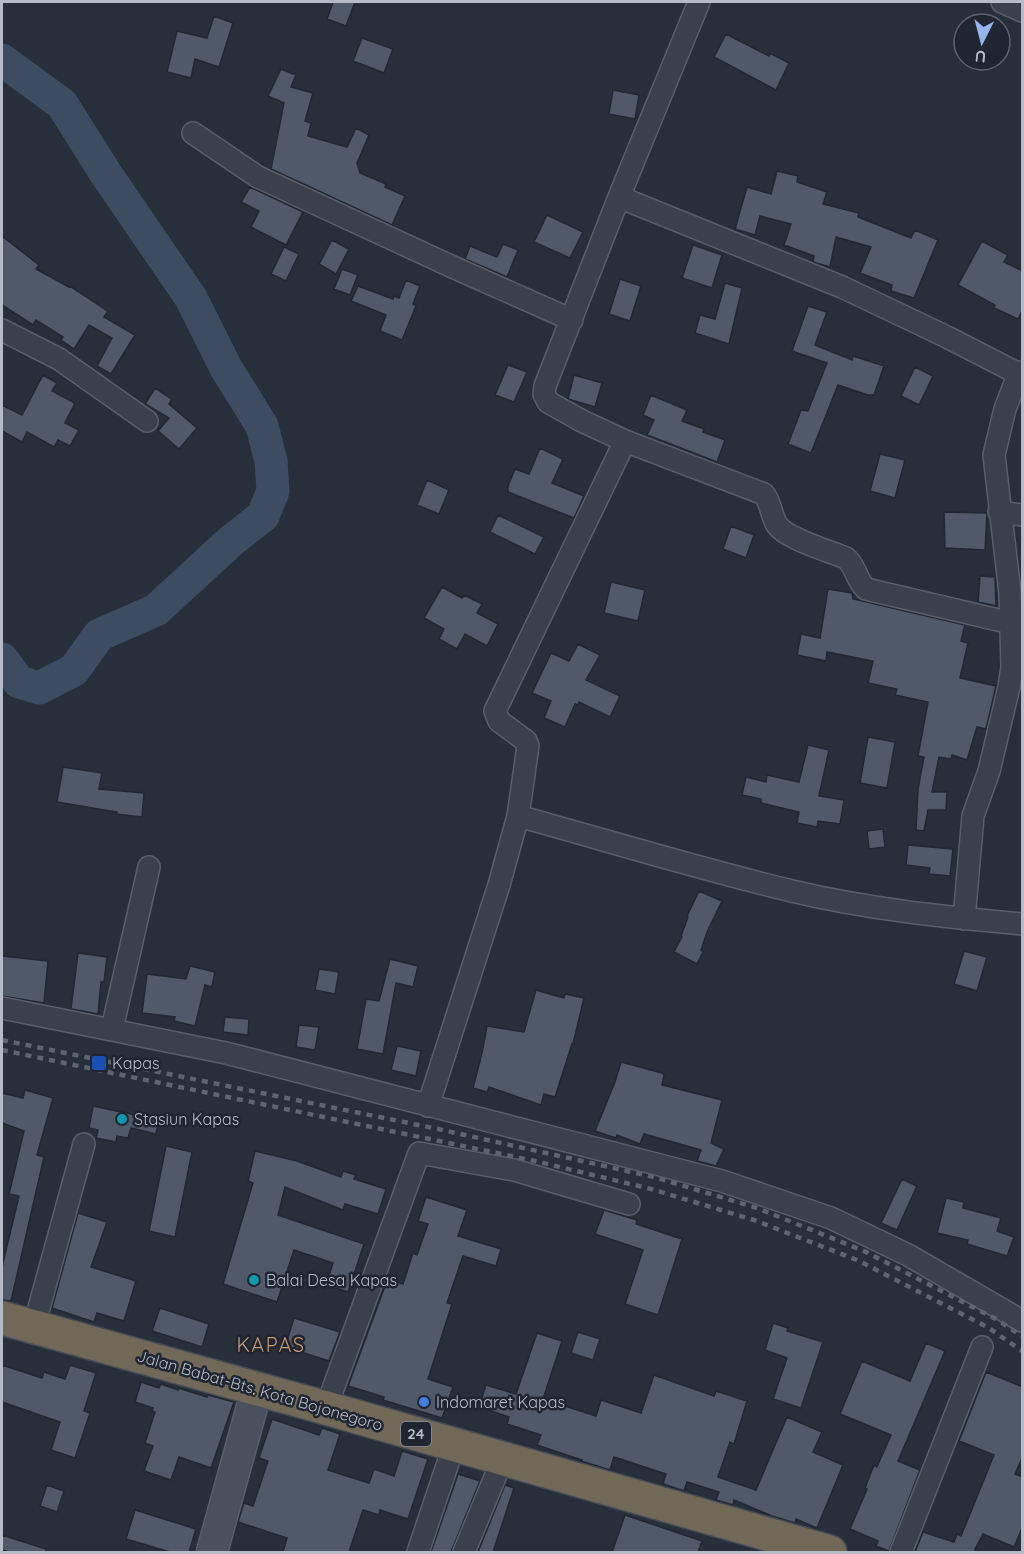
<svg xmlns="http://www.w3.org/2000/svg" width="1024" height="1554" viewBox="0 0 1024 1554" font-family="Quicksand,sans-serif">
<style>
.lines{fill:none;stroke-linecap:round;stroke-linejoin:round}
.river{stroke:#3e4c62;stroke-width:33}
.building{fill:#505967;stroke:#212833;stroke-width:1.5}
.street-casing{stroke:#585f6a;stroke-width:24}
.secondary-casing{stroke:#585f6a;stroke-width:33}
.highway-casing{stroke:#454c57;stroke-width:36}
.street{stroke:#3a414c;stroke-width:21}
.secondary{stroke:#49505e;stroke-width:30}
.highway{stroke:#716858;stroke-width:33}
.rail{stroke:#5d6572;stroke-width:4.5;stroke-dasharray:6 6;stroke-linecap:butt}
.transit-dot{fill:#1a4fb4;stroke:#1f2631;stroke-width:2}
.culture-dot{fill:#0f9aa8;stroke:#1f2631;stroke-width:2}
.shop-dot{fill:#3f7fe0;stroke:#1f2631;stroke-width:2}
.labels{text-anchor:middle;stroke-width:5;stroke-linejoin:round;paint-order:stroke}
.shield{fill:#1f2631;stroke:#898f9a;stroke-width:1.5}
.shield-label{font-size:15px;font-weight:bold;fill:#b6bcc7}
.poi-label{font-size:16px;fill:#b6bcc7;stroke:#1f2631;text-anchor:start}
.street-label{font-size:16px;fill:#b6bcc7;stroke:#1f2631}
.quarter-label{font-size:20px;letter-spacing:1.5px;fill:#c9996f;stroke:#1f2631}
</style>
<rect width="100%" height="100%" fill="#272f3b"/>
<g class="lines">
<path class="river" d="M2,60L62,104L106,174L191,298L226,368L262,426L271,461L273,491L263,516L231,541L156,610L99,635L74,670L39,688L19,682L2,659"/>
</g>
<path class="building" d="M333,2H355L346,26L327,19Z
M214,16L233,23L219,67L195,59L191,78L167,72L177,31L207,38Z
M726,34L769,56L770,53L789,63L776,90L714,57Z
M362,38L393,49L384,73L353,61Z
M281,69L296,75L291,87L313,93L305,121L311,123L308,136L347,147L356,128L369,135L357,163L360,173L386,184L385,187L405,196L392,225L271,169L284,103L268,96Z
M613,90L639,95L635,119L609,114Z
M777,171L798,176L797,182L827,192L823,204L859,213L858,217L911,238L915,230L938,240L914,298L891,291L892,285L860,273L871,247L836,237L830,267L813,262L814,256L784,245L791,224L760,216L755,235L735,229L747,187L771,194Z
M250,187L303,212L286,245L251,227L259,211L241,202Z
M547,215L583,232L570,258L534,242Z
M2,236L39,265L36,269L69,287L70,286L108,311L104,317L135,335L111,374L97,366L112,338L89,325L74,349L61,340L63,337L36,320L33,325L2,305Z
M332,240L349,249L336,274L319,264Z
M982,241L1008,255L1004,262L1023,271V309L1018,319L994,308L995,305L958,285Z
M503,244L518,250L507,277L465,259L470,246L497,257Z
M693,245L722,255L712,288L682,278Z
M284,247L299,254L286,281L271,274Z
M342,269L358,275L350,295L334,289Z
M620,279L641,286L630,321L609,314Z
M406,280L420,286L413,304L416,306L402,340L380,331L386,315L351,301L358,286L393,299L394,296L399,298Z
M725,283L742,288L729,344L695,333L700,315L715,319Z
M808,306L827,312L815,345L852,360L853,356L884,366L874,395H868L838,385L811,453L788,444L801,410L808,411L827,363L792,351Z
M508,365L527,372L514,402L495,395Z
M915,367L933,376L919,405L901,396Z
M43,375L57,383L52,391L75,403L65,423L79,430L70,446L58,440L54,447L27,432L22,442L2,431V405L22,415Z
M574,375L602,383L595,407L568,399Z
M155,388L172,399L169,404L197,428L179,449L158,431L169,418L145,404Z
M651,395L687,410L682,421L704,429L703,432L725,440L717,462L647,435L654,420L643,415Z
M540,448L563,459L552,483L584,496L574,518L508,492V486L515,469L529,474Z
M880,454L905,460L895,498L870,491Z
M427,480L449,490L439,514L417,505Z
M944,512L987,513L985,550L945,548Z
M498,515L544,537L535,554L490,532Z
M731,526L754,535L746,558L723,549Z
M980,576L995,577L996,606L978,602Z
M611,582L645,590L638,621L604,613Z
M442,587L462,598L464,595L482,604L477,613L498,624L487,646L465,634L457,649L439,639L444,629L424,618Z
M828,589L852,593L853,599L965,625L961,641L968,643L960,678L996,686L986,729L977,727L967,760L952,755L951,759L939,757L932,792H947L946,810H928L924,831L916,830L918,789L924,757L918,756L928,702L895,695L897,689L868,683L873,661L827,652L826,661L797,655L801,634L820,638Z
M578,644L600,655L586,680L620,696L610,717L579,702L578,705L575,704L565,727L544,718L551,701L532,693L551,653L569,661Z
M868,737L895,742L887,788L860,783Z
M808,745L829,750L819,796L844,800L840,824L818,821L817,827L797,823L799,812L761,803V799L742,795L746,777L766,782L767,775L799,782Z
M63,767L102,773L99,789L144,793L142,817L116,814L117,812L57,802Z
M883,829L885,847L869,849L867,831Z
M908,845L953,849L950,876L929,874L930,868L906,865Z
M699,891L722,901L707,932L701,950L703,952L697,964L674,952L682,937L681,936L688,917L687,916Z
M964,951L987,957L977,991L954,984Z
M78,953L107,957L104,982H101L98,1014L71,1009Z
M2,956L48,961L44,1003L2,996Z
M390,959L418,966L413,987L396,983L383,1054L357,1049L366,999L379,1001Z
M190,966L215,972L212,987L205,985L195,1026L174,1021L175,1017L142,1013L147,974L186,979Z
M319,969L339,972L335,994L315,990Z
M536,990L564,998L565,994L584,998L573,1044H572L555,1097L544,1094L541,1105L489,1087L487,1092L473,1088L482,1053L487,1026L524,1032Z
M225,1017L249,1019L248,1035L223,1032Z
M299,1025L319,1027L315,1050L296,1047Z
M397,1046L421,1051L416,1076L391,1070Z
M621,1062L662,1073L664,1075L662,1085L722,1100L711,1143L724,1149L716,1166L697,1161L701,1150L644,1134L640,1144L617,1135L616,1138L595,1131L615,1082Z
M25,1090L53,1098L37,1155L44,1157L11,1301L2,1300V1267L19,1196L9,1194L24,1131L2,1123V1093L23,1098Z
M93,1106L159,1120L156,1134L131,1128L128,1138L117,1136L116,1142L96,1138L98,1130L89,1128Z
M166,1146L192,1152L175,1237L149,1231Z
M255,1151L297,1161L341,1177L343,1171L356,1175L354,1179L386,1189L378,1214L345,1204L343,1210L285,1187L278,1215L364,1244L348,1292L326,1285L333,1263L294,1250L277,1302L223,1284L253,1183L248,1181Z
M902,1179L917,1186L897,1230L881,1223Z
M426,1197L467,1210L458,1236L501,1249L496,1266L463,1256L447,1303L452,1304L428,1379L453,1387L442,1418L383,1400L384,1397L348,1386L388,1278L403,1284L413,1253L417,1255L428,1224L418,1221Z
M946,1198L964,1202L963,1208L1001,1218L997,1231L1014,1237L1007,1256L967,1244L968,1240L937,1233Z
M604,1210L637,1220L636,1224L682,1239L658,1315L625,1304L643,1250L595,1234Z
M78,1213L107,1222L91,1267L136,1281L124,1321L97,1313L94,1322L52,1308Z
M160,1308L209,1324L202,1347L152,1331Z
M294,1318L340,1332L329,1361L285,1347Z
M773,1323L788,1328L787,1331L823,1342L801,1408L773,1399L787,1358L765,1350Z
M578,1332L600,1339L593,1360L571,1353Z
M537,1333L562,1341L543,1399L596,1416L601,1400L641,1413L654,1375L714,1396L716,1391L747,1401L734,1444L730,1442L718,1477L756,1490L787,1417L822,1432L813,1452L843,1465L817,1528L796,1519L795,1523L772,1516L734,1500L733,1505L716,1500L719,1492L687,1482L684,1491L663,1484L666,1474L614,1457L610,1470L581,1461L582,1460L537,1445L541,1435L507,1424L509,1417L479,1407L486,1385L516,1394Z
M926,1343L945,1351L898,1461L920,1470L889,1551L876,1546L878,1541L850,1529L867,1489L865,1488L874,1465L877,1467L891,1435L840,1414L862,1361L910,1381Z
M2,1365L42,1378L44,1372L65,1379L70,1365L96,1373L84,1411L90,1413L75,1458L51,1450L60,1422L2,1402Z
M986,1372L1023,1387V1456L1015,1474L1023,1477V1526L1014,1547L983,1534L975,1549L976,1552H915L923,1532L954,1542L957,1534L961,1536L994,1455L959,1441Z
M141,1382L159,1388L161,1384L178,1390V1388L207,1397L208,1395L234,1402L211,1468L179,1457L171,1480L144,1471L153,1446L145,1443L155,1412L152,1411L153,1408L135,1402Z
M272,1419L319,1435L322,1428L340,1434L328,1470L369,1483L374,1469L394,1476L402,1451L428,1459L408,1519L380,1510L379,1515L363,1510L349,1552H283L287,1538L238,1522L244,1503L253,1506L268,1461L259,1458Z
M458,1474L480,1481L451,1552H431Z
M47,1485L64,1491L57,1512L40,1506Z
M505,1485L514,1488L493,1552H478Z
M135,1510L196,1529L189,1552H170L126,1539Z
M625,1515L702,1541L698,1552H612Z
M2,1535L46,1549V1552H9L2,1550Z"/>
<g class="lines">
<g class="street-casing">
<path id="street" d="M699,2L619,197L545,386L544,394L548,402L582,421L625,441L764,494C771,503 771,515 777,525C787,539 829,551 846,558C856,566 856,580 866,589L1011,623
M1002,2L1022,11
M193,133L258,177L455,268L572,320
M619,197L842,287L947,337L1021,375
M2,330L59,359L147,421
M999,512L1022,515
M518,816C609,841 700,869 792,891C867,909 945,917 1022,924
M964,919L973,816L989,771L1009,687L1012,667L1010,593L994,455L1005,409L1015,383L1022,372
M2,1008L226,1053L722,1181L831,1218L908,1255L1022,1321
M112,1029L149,867
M428,1106L499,885L518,816L528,746L526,741L499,721L495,711L625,441
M34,1326L84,1144
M326,1408L419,1153L514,1170L629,1204
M418,1552L454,1445
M464,1552L503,1458
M901,1552L982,1347"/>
</g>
<g class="secondary-casing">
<path id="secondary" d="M212,1552L257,1389"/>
</g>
<g class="highway-casing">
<path id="highway" d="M2,1318L326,1408L830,1552"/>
</g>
<use href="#street" class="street"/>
<use href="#secondary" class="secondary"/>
<use href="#highway" class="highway"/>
<path class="rail" d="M2,1040L438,1129L654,1177L757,1208L864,1251L996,1319L1022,1336
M2,1050L535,1161L651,1189L754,1220L857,1260L989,1328L1022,1351"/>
</g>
<rect class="transit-dot" x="91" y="1055" width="16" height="16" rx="3"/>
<g class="culture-dot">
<circle cx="122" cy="1119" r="6"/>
<circle cx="254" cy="1280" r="6"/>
</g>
<circle class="shop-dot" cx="424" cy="1402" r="6"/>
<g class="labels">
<rect class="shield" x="401" y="1422" width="30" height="24" rx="4.5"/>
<g class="shield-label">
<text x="416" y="1439">24</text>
</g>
<g class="poi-label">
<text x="112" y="1069">Kapas</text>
<text x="134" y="1125">Stasiun Kapas</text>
<text x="266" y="1286">Balai Desa Kapas</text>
<text x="436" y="1408">Indomaret Kapas</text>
</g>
<g class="street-label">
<text transform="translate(260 1390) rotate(16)" y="6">Jalan Babat-Bts. Kota Bojonegoro</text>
</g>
<g class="quarter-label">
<text x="271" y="1352">KAPAS</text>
</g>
</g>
<rect width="1024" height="1554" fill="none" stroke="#b6bcc7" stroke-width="6"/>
<g transform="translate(982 42) rotate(186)"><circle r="28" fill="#1f2631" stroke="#5b626d" stroke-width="1.5"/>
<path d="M0-4.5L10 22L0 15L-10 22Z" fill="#96b4ec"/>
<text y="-9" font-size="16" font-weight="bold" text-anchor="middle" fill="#b6bcc7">U</text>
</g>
</svg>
